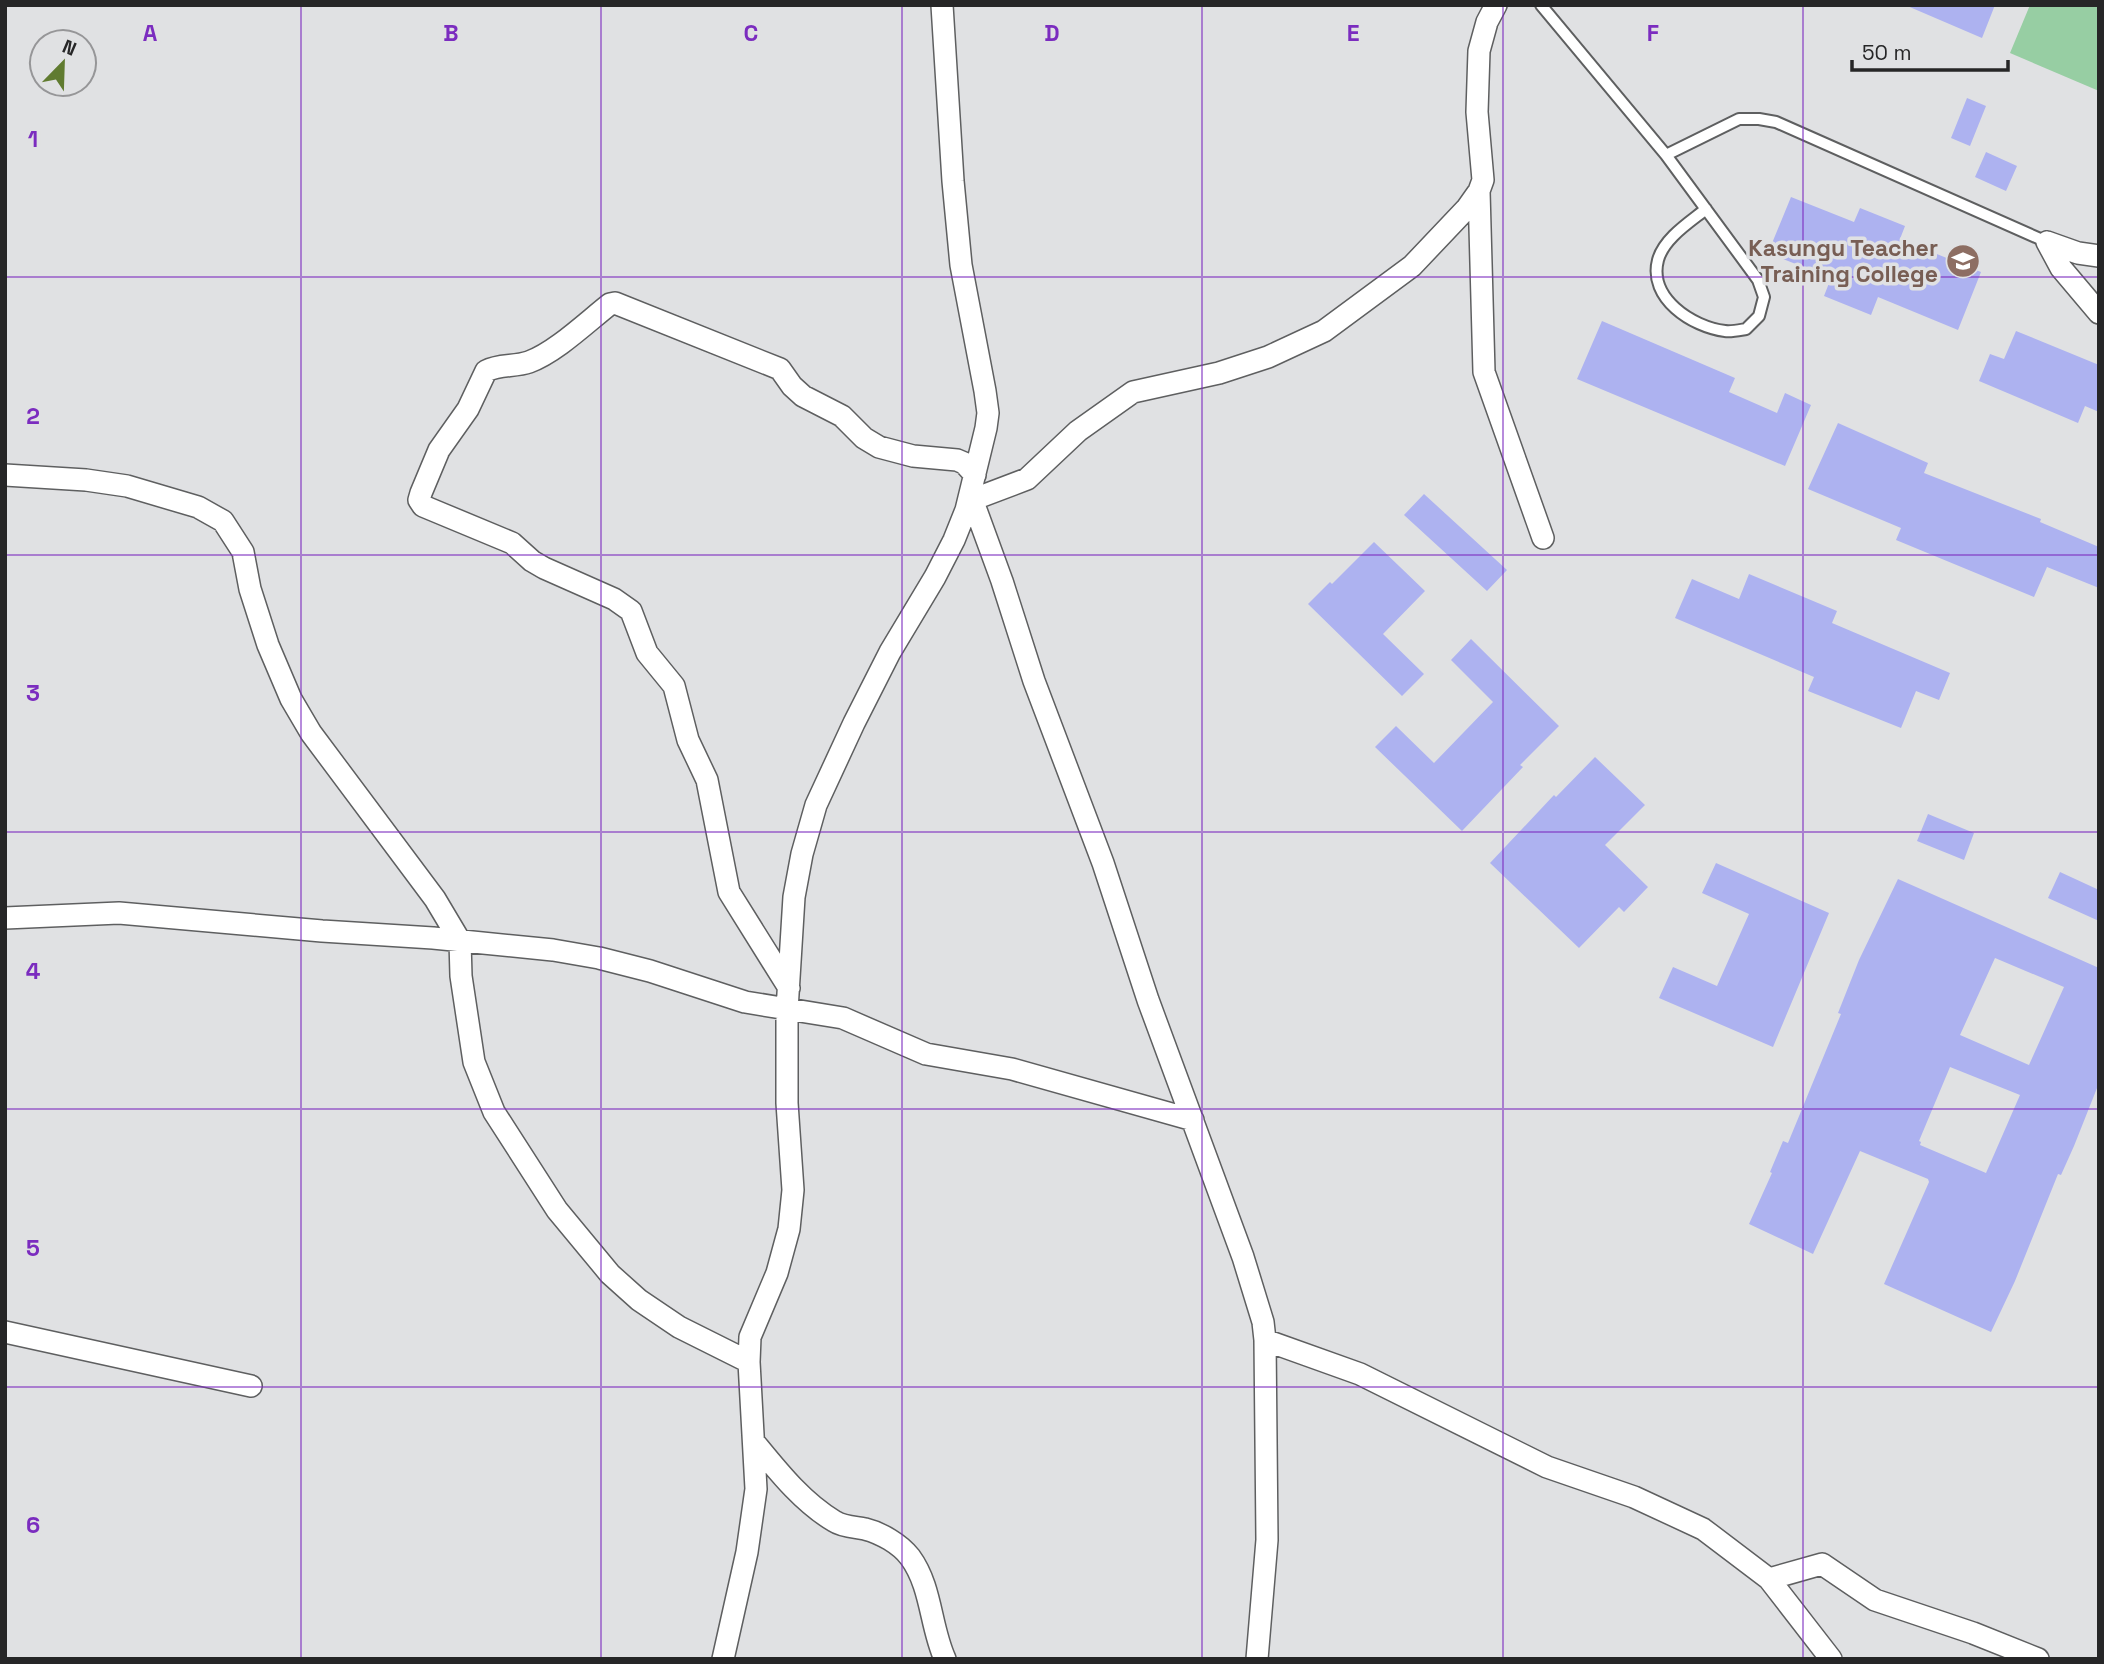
<svg xmlns="http://www.w3.org/2000/svg" width="2104" height="1664" viewBox="0 0 2104 1664" font-family="'Space Grotesk',sans-serif">
<style>
.green{fill:#97cea3}
.building{fill:#adb2f0;fill-rule:evenodd}
.lines{fill:none;stroke-linecap:round;stroke-linejoin:round}
.service-casing{stroke:#5e5f60;stroke-width:14}
.minor-casing{stroke:#5e5f60;stroke-width:24}
.service{stroke:#fff;stroke-width:10}
.minor{stroke:#fff;stroke-width:21}
.grid{fill:none;stroke:#7b2cbf;stroke-width:2;stroke-opacity:0.55}
.labels{text-anchor:middle;stroke-width:7;stroke-linejoin:round;paint-order:stroke}
.education-label{font-size:23px;font-weight:bold;fill:#785e54;stroke:#e0e1e3;text-anchor:end}
.grid-label{font-size:23px;text-anchor:middle;font-weight:bold;fill:#7b2cbf;stroke:#e0e1e3;stroke-width:7;stroke-linejoin:round;paint-order:stroke}
</style>
<rect width="100%" height="100%" fill="#e0e1e3"/>
<path class="green" d="M2030,5H2099V91L2010,53Z"/>
<path class="building" d="M1905,5H1995L1982,38Z
M1967,98L1986,106L1970,146L1951,138Z
M1986,152L2017,166L2006,191L1975,177Z
M1791,197L1854,222L1860,208L1905,226L1900,239L1981,272L1958,330L1878,297L1871,315L1824,296L1831,278L1768,253Z
M1602,321L1735,378L1729,392L1777,413L1785,393L1811,405L1785,466L1577,379Z
M2016,331L2099,365V412L2085,406L2078,423L1979,381L1990,354L2004,359Z
M1838,423L1928,463L1924,473L2041,519L2040,522L2099,547V588L2047,567L2034,597L1896,540L1901,528L1808,489Z
M1424,494L1507,570L1487,591L1404,515Z
M1374,542L1425,591L1383,634L1424,674L1402,696L1308,604L1330,582L1332,584Z
M1749,574L1837,611L1832,623L1950,673L1939,700L1916,691L1901,728L1808,691L1814,677L1675,618L1692,579L1739,599Z
M1471,639L1559,726L1520,765L1523,767L1462,831L1375,747L1396,726L1434,763L1493,702L1451,660Z
M1595,757L1645,805L1605,845L1648,887L1624,912L1619,907L1579,948L1490,863L1554,795L1556,797Z
M1928,814L1974,833L1964,860L1917,841Z
M1716,863L1829,913L1773,1047L1659,998L1673,967L1717,986L1749,914L1702,893Z
M2060,872L2099,890V921L2048,898Z
M1898,879L2099,968V1083L2074,1146L2061,1175L2058,1174L2015,1281L1991,1332L1884,1284L1929,1182L1928,1179L1860,1151L1813,1254L1749,1224L1772,1173L1770,1172L1783,1141L1788,1143L1841,1014L1838,1013L1859,960ZM1995,958L2064,987L2029,1065L1960,1035ZM1950,1067L2020,1095L1986,1173L1920,1145L1921,1142L1919,1141Z"/>
<g class="lines">
<g class="service-casing">
<path id="service" d="M1541,5L1666,155L1758,280L1764,297L1759,316L1746,329C1740,330 1731,332 1725,331C1692,327 1648,298 1658,260C1664,238 1690,222 1706,209
M1666,155L1739,119H1759L1776,122L2047,242"/>
</g>
<g class="minor-casing">
<path id="minor" d="M1479,191L1484,372L1543,538
M2047,242L2061,268L2099,313
M2047,242L2078,253L2099,256
M5,475L86,480L127,486L198,507L223,521L243,552L250,589L268,645L291,699L311,733L435,899L460,941L461,976L474,1062L494,1112L557,1210L610,1274L639,1300L679,1327L749,1362
M972,499L1002,581L1034,681L1103,863L1148,1000L1243,1257L1263,1322L1265,1340L1267,1540L1257,1659
M969,501L1027,479L1078,431L1133,392L1219,373L1268,357L1324,331L1412,266L1467,208L1479,191L1483,180L1477,112L1479,51L1487,22L1496,5
M5,918L119,913L322,931L433,938L553,950L599,958L650,971L745,1002L843,1018L926,1054L1012,1069L1193,1120
M789,988L729,892L707,780L688,740L674,686L647,653L631,611L614,599L544,568L532,561L512,543L423,506L419,500L421,493L439,450L468,409L486,371C499,364 515,367 529,362C556,352 587,322 610,304L615,303L780,369L792,386L803,396L842,416L864,438L879,447L913,456L957,460L964,463L975,475
M5,1332L251,1386
M1265,1340L1360,1374L1547,1467L1634,1497L1703,1529L1769,1579L1831,1659
M754,1442C777,1470 802,1502 834,1521C843,1527 855,1527 865,1529C881,1533 900,1544 910,1557C932,1587 930,1626 945,1659
M1769,1579L1822,1564L1875,1600L1973,1633L2038,1659
M723,1659L747,1552L756,1489L749,1362L750,1337L777,1273L789,1229L793,1190L787,1103V1010L794,897L802,854L816,805L854,723L890,652L935,577L954,540L966,510L986,428L988,413L985,391L961,265L953,181L942,5"/>
</g>
<use href="#service" class="service"/>
<use href="#minor" class="minor"/>
</g>
<path class="grid" d="M301,5V1659M601,5V1659M902,5V1659M1202,5V1659M1503,5V1659M1803,5V1659M5,277H2099M5,555H2099M5,832H2099M5,1109H2099M5,1387H2099"/>
<defs>
<g id="university-disc" transform="scale(1.75)"><circle r="9.5" fill="#8d6e63" stroke="#e0e1e3"/><path d="M0-5L7-2L0 1L-7-2ZM-4 1L0 2.5L4 1V4Q0 6-4 4Z" fill="#fff"/></g>
</defs>
<g fill-rule="evenodd">
<use href="#university-disc" x="1963" y="261"/>
</g>
<g class="labels">
<g class="education-label">
<text x="1938" y="256">Kasungu Teacher<tspan x="1938" dy="26">Training College</tspan></text>
</g>
</g>
<g class="grid-label">
<text x="150" y="41">A</text>
<text x="451" y="41">B</text>
<text x="751" y="41">C</text>
<text x="1052" y="41">D</text>
<text x="1353" y="41">E</text>
<text x="1653" y="41">F</text>
<text x="33" y="147">1</text>
<text x="33" y="424">2</text>
<text x="33" y="701">3</text>
<text x="33" y="979">4</text>
<text x="33" y="1256">5</text>
<text x="33" y="1533">6</text>
</g>
<rect width="2104" height="1664" fill="none" stroke="#262627" stroke-width="14"/>
<g transform="translate(63 63) rotate(23)"><circle r="33" fill="#e0e1e3" stroke="#969698" stroke-width="2"/>
<path d="M0-5L12 26L0 18L-12 26Z" fill="#607b30"/>
<text y="-10" font-size="19" font-weight="bold" text-anchor="middle" fill="#262627">N</text>
</g>
<path d="M1852 60v10h156v-10" fill="none" stroke="#262627" stroke-width="3.5"/>
<text x="1862" y="60" font-size="21" fill="#262627" stroke="#e0e1e3" stroke-width="5" paint-order="stroke">50 m</text>
</svg>
